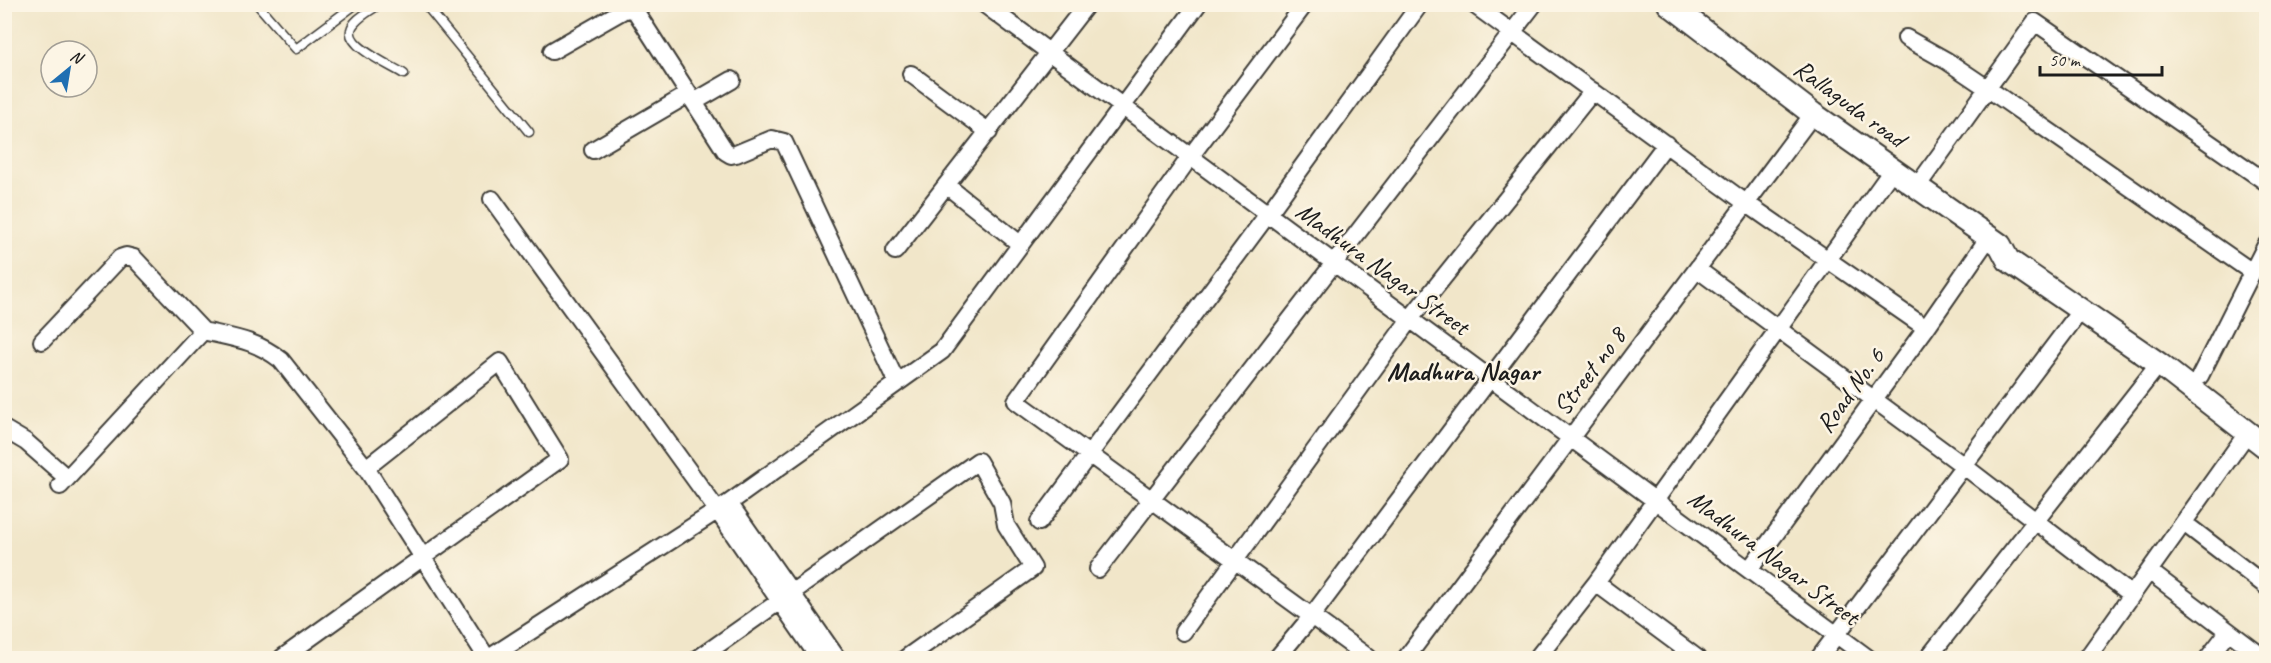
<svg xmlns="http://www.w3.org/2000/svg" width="2271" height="663" viewBox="0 0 2271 663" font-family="Caveat,sans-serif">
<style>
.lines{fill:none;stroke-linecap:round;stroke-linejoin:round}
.lane-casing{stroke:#3c3a36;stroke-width:11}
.street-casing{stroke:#3c3a36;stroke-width:20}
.secondary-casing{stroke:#3c3a36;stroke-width:26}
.lane{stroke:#fff;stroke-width:8}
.street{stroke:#fff;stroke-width:16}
.secondary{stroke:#fff;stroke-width:22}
.labels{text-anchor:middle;stroke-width:5;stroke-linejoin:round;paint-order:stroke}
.street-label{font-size:26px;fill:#1c1c1c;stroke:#fcf5e5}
.neighbourhood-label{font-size:27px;font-weight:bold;fill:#1c1c1c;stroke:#fcf5e5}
</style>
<rect width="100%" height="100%" fill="#fcf5e5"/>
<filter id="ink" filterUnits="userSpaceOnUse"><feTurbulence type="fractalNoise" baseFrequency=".0167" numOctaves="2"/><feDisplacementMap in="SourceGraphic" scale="12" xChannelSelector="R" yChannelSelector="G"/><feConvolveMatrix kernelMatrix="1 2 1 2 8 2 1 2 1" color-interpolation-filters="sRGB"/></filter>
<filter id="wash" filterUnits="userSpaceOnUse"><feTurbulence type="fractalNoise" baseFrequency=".008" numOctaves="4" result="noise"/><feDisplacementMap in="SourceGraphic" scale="24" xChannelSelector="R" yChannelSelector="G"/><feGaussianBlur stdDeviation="1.35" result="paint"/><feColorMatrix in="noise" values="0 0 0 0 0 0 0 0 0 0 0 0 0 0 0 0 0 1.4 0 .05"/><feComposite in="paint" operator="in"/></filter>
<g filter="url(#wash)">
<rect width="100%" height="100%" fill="#f1e6c9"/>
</g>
<g filter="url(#ink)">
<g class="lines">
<g class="lane-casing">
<path id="lane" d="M257,4L296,49L356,4
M379,4C371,11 353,19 351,30C347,47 392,66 404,74
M425,4L529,132"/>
</g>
<g class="street-casing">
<path id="street" d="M984,4L1868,658
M1305,4L1190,157L1016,401L1369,658
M1473,4L1746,203L1926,328
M1906,38L1947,61L1987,88L2252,272
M552,51L624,10L631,9L636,12L726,152L731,155L736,154L772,139L784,142L897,383
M911,74L989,132
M694,102L732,80
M593,150L689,94
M946,185L1020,244
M1916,188L2035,22L2266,182
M492,199L717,510L819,658
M895,251L1087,4
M1697,269L1964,466L2132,595
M42,341L120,258L126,256L134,258L203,331
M2200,376L2266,245
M4,429L26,442L67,478
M60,486L203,331C233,338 256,340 281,360L366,468L487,658
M729,503L837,658
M1039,522L1268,214L1420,4
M2184,523L2266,586
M1098,569L1534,4
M1749,570L1926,328L1989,237
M2149,571L2264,658
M1596,583L1697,658
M1183,632L1410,319L1593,91
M282,658L560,459L500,362L366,468
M489,658L729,503L942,351L1198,4
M699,658L978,461L1002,503L1006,525L1033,568L906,658
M1277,658L1311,617L1666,144
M1406,658L1813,114
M1537,658L1596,583L1893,169
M1819,658L2081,310
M1928,658L2159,364
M2087,658L2248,432
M2208,658L2228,632"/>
</g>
<g class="secondary-casing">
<path id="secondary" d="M1669,4L1813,114L2000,245L2008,260L2159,364L2266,447"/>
</g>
<use href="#lane" class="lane"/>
<use href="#street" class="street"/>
<use href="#secondary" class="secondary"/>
</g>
</g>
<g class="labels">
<g class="street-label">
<text transform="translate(1850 103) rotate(36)" y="9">Rallaguda road</text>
<text transform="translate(1383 268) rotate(36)" y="9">Madhura Nagar Street</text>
<text transform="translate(1589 371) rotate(-53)" y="9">Street no 8</text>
<text transform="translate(1850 390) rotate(-54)" y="9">Road No. 6</text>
<text transform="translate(1774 557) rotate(37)" y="9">Madhura Nagar Street</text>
</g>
<g class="neighbourhood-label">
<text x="1463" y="380">Madhura Nagar</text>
</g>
</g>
<rect width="2271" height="663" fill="none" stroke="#fcf5e5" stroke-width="24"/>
<g transform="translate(69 69) rotate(30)"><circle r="28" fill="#fcf5e5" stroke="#a29e95" stroke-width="1.5"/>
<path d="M0-4.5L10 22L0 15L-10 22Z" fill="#1f6fb2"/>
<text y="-9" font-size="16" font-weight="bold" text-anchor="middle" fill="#1c1c1c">N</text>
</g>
<path d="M2040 66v9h122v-9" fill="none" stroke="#1c1c1c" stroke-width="3"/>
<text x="2049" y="66" font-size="18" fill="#1c1c1c" stroke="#fcf5e5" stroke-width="4.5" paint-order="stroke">50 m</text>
</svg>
